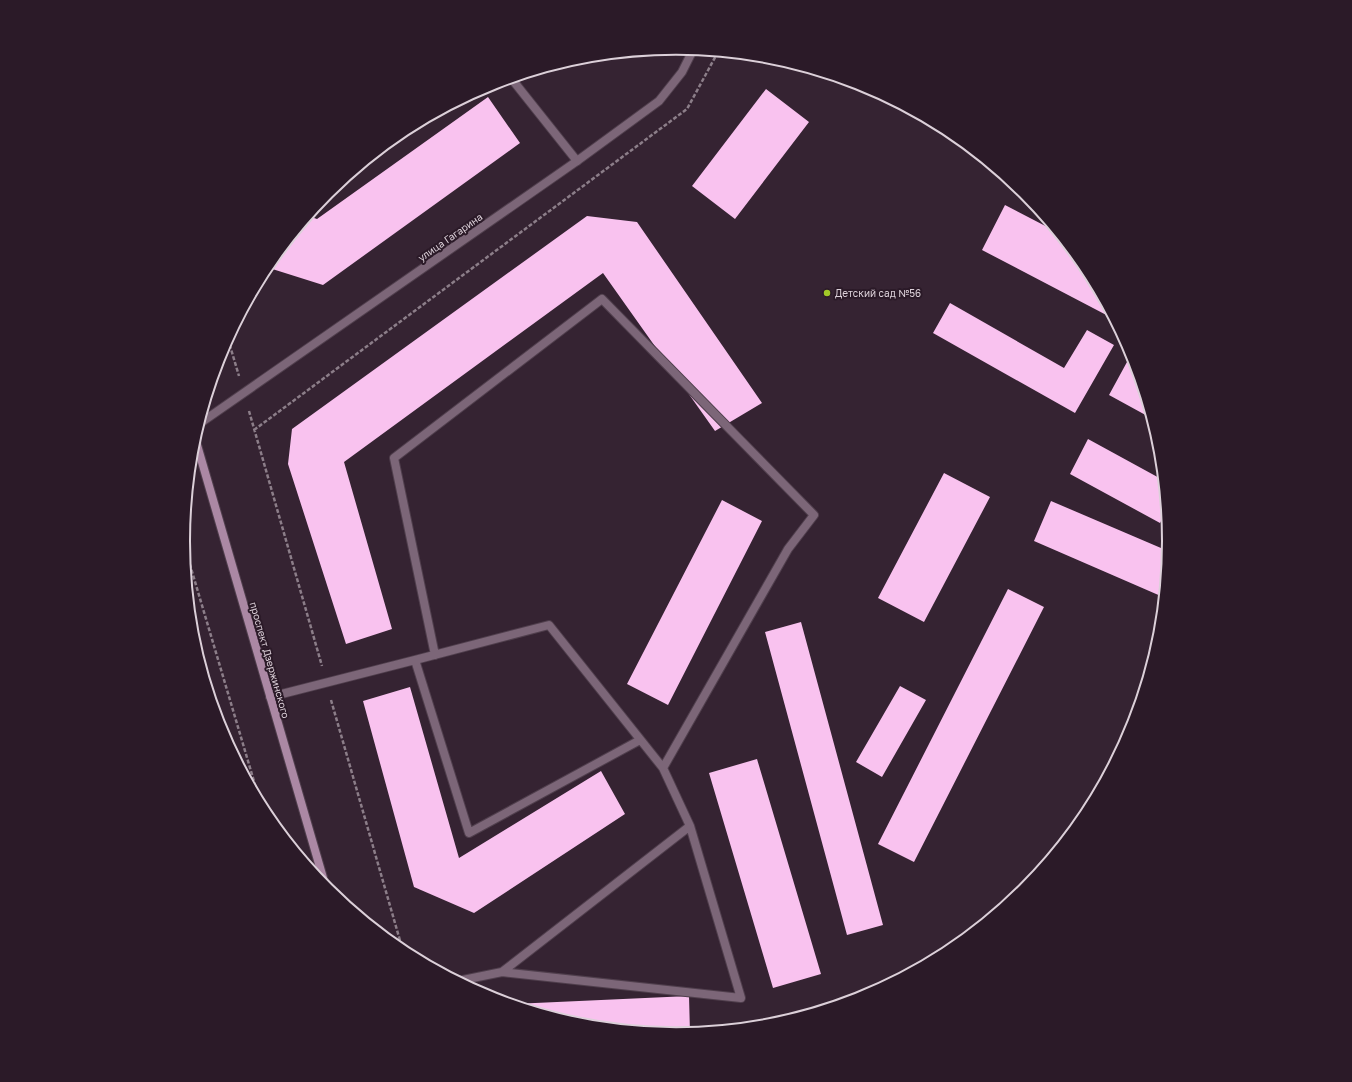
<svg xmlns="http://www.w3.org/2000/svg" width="1352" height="1082" viewBox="0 0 1352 1082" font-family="'Golos Text',sans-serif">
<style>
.building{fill:#f9c2ef}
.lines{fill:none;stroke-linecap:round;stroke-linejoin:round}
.lane-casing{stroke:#503f4d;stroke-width:10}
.street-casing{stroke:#503f4d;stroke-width:10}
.secondary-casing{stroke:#503f4d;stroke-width:10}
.path{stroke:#8c7e89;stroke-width:2.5;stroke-dasharray:4 2;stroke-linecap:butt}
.lane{stroke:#7c6678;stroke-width:8}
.street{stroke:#7c6678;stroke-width:8}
.secondary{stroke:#ab88a4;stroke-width:8}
.poi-dot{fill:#a2c928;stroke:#2b1a28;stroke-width:1.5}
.labels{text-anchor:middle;stroke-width:4;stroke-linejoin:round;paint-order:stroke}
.street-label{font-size:10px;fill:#dcd0d9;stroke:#2b1a28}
.poi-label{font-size:10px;fill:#dcd0d9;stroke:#2b1a28;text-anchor:start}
.rim{fill:none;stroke:#dcd0d9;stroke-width:2}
</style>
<rect width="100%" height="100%" fill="#352332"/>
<path class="building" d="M766,89L809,122L735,219L692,186Z
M488,97L520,143L323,285L266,267L308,216L317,219Z
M1005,205L1057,232L1086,267L1114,319L982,250Z
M587,216L637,222L762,403L715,431L603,273L344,462L392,629L346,644L288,464L292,429Z
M950,303L1064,368L1087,330L1114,345L1075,413L933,333Z
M1127,362L1136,367L1151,418L1109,395Z
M1088,439L1163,480L1166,512L1160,523L1070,474Z
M944,473L990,497L924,622L878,598Z
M722,500L762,521L668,705L627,684Z
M1051,501L1168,551L1163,597L1034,541Z
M1008,589L1044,607L914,862L878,844Z
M801,622L883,925L847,935L765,632Z
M900,686L926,700L882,777L856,762Z
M410,687L459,858L601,771L625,814L474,913L414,887L363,701Z
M757,759L821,974L773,988L709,773Z
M689,996L690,1033L676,1034L580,1024L513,1004Z"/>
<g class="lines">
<g class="lane-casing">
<path id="lane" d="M511,78L577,161
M415,660L469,833L640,740
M270,697L415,660L549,625L663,768L788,549L814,515L602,299L394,458L435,655
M502,972L741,998L690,826
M458,981L502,972L690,826L663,768"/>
</g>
<g class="street-casing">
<path id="street" d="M199,424L577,161L659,101L682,72L693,50"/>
</g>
<g class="secondary-casing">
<path id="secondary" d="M195,438L326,888"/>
</g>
<path class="path" d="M228,339L239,376
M249,411L322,666
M254,430L687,109L718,52
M183,541L261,805
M331,700L403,951"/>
<use href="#lane" class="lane"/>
<use href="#street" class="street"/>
<use href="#secondary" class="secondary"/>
</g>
<circle class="poi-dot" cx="827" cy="293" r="4"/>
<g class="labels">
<g class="street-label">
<text transform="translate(450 237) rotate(-35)" y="4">улица Гагарина</text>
<text transform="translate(270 660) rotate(74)" y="4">проспект Дзержинского</text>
</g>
<g class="poi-label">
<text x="835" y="297">Детский сад №56</text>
</g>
</g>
<path d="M0 0H1352V1082H0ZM190 541a486 486 0 1 1 972 0a486 486 0 1 1-972 0Z" fill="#2b1a28" fill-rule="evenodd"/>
<path class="rim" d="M190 541a486 486 0 1 1 972 0a486 486 0 1 1-972 0Z"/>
</svg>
